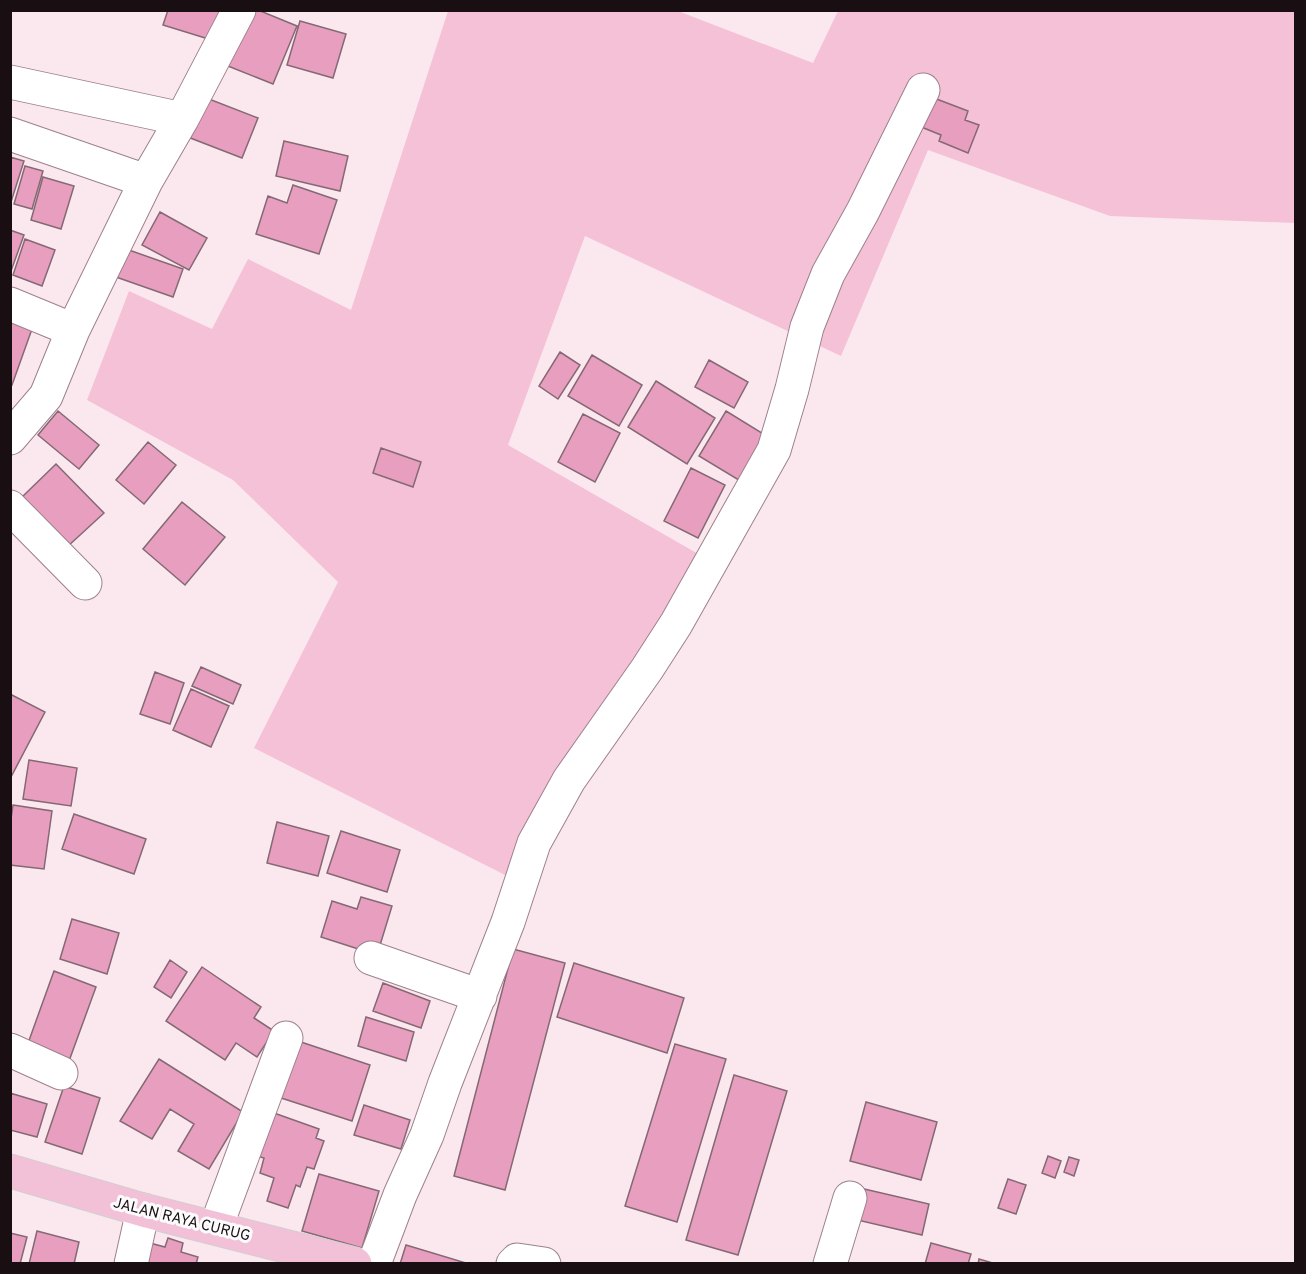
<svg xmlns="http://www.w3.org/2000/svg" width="1306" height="1274" viewBox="0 0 1306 1274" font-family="Overpass,sans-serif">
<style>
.green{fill:#f5c1d7}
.building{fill:#e89ebe;stroke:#846974;stroke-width:1.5}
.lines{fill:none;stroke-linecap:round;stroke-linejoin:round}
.minor-casing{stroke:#9d818d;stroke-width:35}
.major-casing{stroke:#d1cfd0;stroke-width:35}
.minor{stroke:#fff;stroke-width:33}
.major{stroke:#f2c0d7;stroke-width:33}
.labels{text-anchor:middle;stroke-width:6;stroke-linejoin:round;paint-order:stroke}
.street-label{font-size:15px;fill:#190f13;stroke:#fbfbfb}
</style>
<rect width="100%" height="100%" fill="#fbe8ef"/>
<path class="green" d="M448,11H678L813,63L838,11H1295V223L1110,216L928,150L841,356L585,236L508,445L721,567L519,882L254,748L338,582L233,480L87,400L129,291L212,329L248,259L351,310Z"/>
<path class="building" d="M168,10H224L215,41L163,25Z
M244,10H258L297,26L273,84L223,64Z
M300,21L346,34L333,78L287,65Z
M196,94L258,118L242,158L180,134Z
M926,95L968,111L965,120L979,125L968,153L939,141L941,135L914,124Z
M284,141L348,156L340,191L276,176Z
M10,157L24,161L11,202H10Z
M25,166L43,171L32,209L14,204Z
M43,177L74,186L61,229L31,220Z
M293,185L337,200L319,254L256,234L268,196L287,203Z
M160,212L207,238L189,270L142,245Z
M10,230L24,235L11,271H10Z
M25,239L55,250L42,286L13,275Z
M126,249L183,269L173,297L116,277Z
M10,321L32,329L12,385L10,384Z
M560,352L580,365L558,399L539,386Z
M592,355L642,385L619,426L568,396Z
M709,360L748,382L734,408L695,387Z
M656,381L715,418L687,464L628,427Z
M58,411L99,445L79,469L38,435Z
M726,411L770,438L742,482L699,456Z
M583,414L620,433L595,482L558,462Z
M148,442L176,465L144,504L116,480Z
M381,448L421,462L413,487L373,473Z
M56,464L104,513L67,547L21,498Z
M691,468L725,485L698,538L664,521Z
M182,502L225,537L185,585L143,549Z
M201,667L241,685L233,704L192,686Z
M155,672L184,683L170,724L140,714Z
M191,689L229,706L211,747L173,730Z
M10,694L45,712L11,777L10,776Z
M29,760L77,768L71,806L23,799Z
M13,805L52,811L44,869L10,865V826Z
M74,814L146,839L134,874L62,849Z
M277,822L329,836L318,876L267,863Z
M341,831L400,850L387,892L327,873Z
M361,897L392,906L377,955L321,937L332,901L357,909Z
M72,919L119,933L107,974L60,959Z
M513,949L565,963L505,1190L454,1176Z
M170,960L187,972L171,998L154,987Z
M574,963L684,998L667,1053L557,1017Z
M202,967L261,1007L254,1018L274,1031L257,1057L236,1043L225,1060L166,1021Z
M54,971L96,987L69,1061L27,1046Z
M383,983L430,1001L421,1028L373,1011Z
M366,1017L414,1032L406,1061L358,1046Z
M298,1041L370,1065L352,1121L278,1097Z
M675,1044L726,1059L677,1222L625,1206Z
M159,1059L243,1112L209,1169L178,1151L194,1124L170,1109L152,1139L120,1121Z
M734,1075L787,1091L738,1255L686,1240Z
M64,1086L100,1098L82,1154L45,1142Z
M10,1093L47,1104L37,1137L10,1130Z
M866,1102L937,1122L921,1180L850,1161Z
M364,1105L410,1120L401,1149L354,1135Z
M274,1113L319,1129L316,1138L324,1141L314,1169L307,1167L300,1187L296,1185L288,1208L267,1201L274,1178L260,1173L264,1158L249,1154Z
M1048,1156L1061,1161L1055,1178L1042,1173Z
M1069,1157L1079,1160L1074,1176L1064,1172Z
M319,1174L379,1191L362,1248L302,1231Z
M1008,1179L1026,1185L1016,1214L998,1208Z
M860,1188L929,1204L922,1235L853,1219Z
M37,1231L79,1242L74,1264H29Z
M10,1233L27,1237L20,1264H10Z
M168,1238L183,1243L181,1252L198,1257L196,1264H140L146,1242L165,1247Z
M931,1243L971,1254L968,1264H925Z
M406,1245L466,1263V1264H400Z
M979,1259L996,1264H978Z"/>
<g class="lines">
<g class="minor-casing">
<path id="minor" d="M10,82L182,119
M10,134L146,181
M10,304L73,330
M10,438L46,396L73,330L146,181L182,119L239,10
M10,507L85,583
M371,958L480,996
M10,1050L61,1073
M216,1227L286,1038
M131,1264L143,1210
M374,1264L400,1195L427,1135L445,1083L508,922L534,843L569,780L647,669L676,624L774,450L792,389L807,327L828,274L863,211L923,90
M513,1264L517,1260L544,1264
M830,1264L850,1198"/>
</g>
<g class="major-casing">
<path id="major" d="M10,1171L143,1210L355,1264"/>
</g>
<use href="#minor" class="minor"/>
<use href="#major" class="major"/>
</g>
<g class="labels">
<g class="street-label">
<text transform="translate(182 1219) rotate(14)" y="5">JALAN RAYA CURUG</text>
</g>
</g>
<rect width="1306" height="1274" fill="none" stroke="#190f13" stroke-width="24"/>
</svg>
